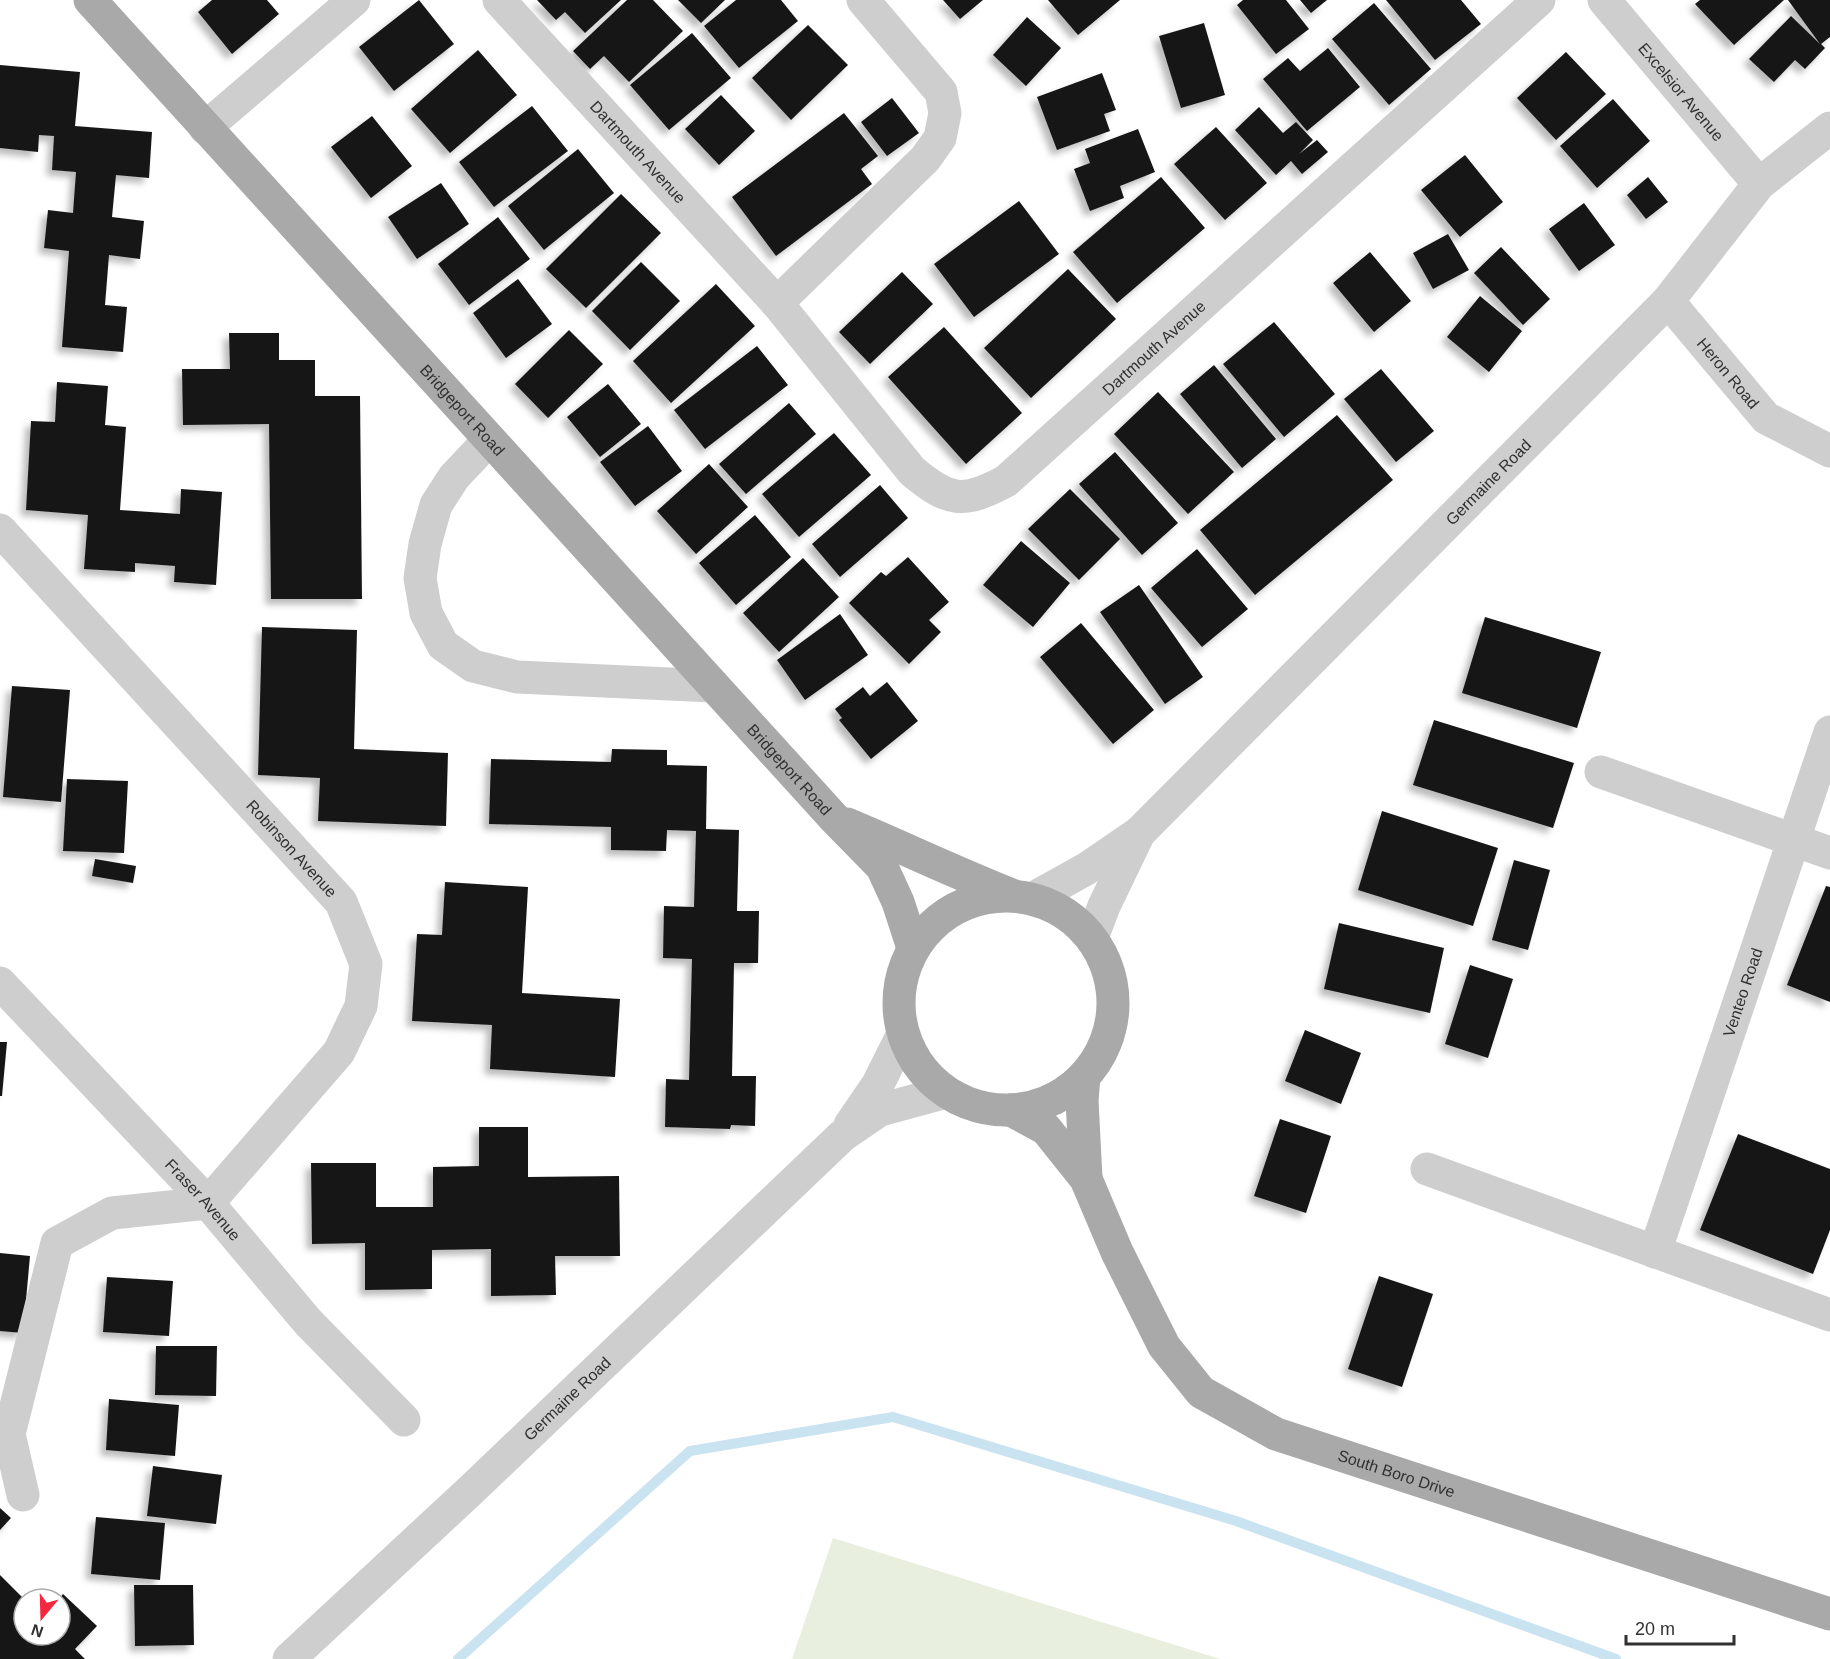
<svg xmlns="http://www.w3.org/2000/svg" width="1830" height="1659" viewBox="0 0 1830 1659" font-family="Arial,sans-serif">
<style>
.green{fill:#e8efde}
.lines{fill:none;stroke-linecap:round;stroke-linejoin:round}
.stream{stroke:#cae3f0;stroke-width:10}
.building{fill:#181818;filter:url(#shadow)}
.minor{stroke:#cecece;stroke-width:33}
.major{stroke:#a9a9a9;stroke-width:33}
.labels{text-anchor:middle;stroke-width:6;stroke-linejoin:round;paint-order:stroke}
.street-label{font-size:16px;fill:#313131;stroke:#fff}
</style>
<defs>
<filter id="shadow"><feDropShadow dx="-5.5" dy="5.5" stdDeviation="3" flood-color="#0004"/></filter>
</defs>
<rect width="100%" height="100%" fill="#fff"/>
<path class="green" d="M833,1538L1220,1659H792Z"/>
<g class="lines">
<path class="stream" d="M458,1659L690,1451L893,1417L1236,1521L1616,1659"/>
</g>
<path class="building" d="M212,0H267L279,14L232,54L198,12Z
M419,0L454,44L394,91L359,47Z
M537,0H621L585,33L565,12L556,20Z
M627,0H653L683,31L629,82L604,56L590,69L573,51Z
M678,0H725L701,23Z
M736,0H781L798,21L739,68L704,26Z
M943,0H983L960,19Z
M1048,0H1120L1078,35Z
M1243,0H1286L1309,29L1276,54L1237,5Z
M1300,0H1327L1311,13Z
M1386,0H1461L1481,24L1435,60Z
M1700,0H1784L1734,45L1695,4Z
M1788,0H1830V37L1821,44L1825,48L1805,69L1795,60L1774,82L1749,59L1791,16L1820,44Z
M1374,3L1431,69L1389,105L1332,39Z
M1027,17L1061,48L1026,86L993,55Z
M1204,23L1225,95L1181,108L1159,36Z
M808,25L848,65L791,120L752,78Z
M692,33L731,78L669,130L630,85Z
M1328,48L1360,87L1307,131L1263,79L1288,58L1300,71Z
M478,50L517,95L450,153L411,109Z
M1566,52L1606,94L1556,140L1517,98Z
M0,65L80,72L75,126L152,132L149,178L116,175L112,217L144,221L140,259L109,255L105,305L127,307L123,352L62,347L69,251L44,248L48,210L73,213L76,172L52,170L54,136L39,135L38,152L0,148Z
M1102,73L1116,110L1104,114L1110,131L1057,150L1037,97Z
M721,95L755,131L719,165L685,129Z
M892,98L919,133L887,156L861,122Z
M1613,99L1650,141L1597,188L1560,146Z
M532,106L568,151L494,207L459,162Z
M1259,107L1283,133L1296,122L1313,140L1299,154L1317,140L1328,152L1302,174L1291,161L1276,175L1235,130Z
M844,113L878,156L861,169L872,184L776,256L732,197Z
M372,116L412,166L371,198L331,147Z
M1216,127L1267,183L1225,220L1174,164Z
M1138,129L1155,172L1120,186L1124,198L1090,211L1074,169L1090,163L1085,149Z
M578,149L614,193L544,250L508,206Z
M1465,155L1503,202L1460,237L1421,190Z
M1161,177L1205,228L1117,303L1073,252Z
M1648,177L1668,202L1646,219L1627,195Z
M441,183L469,224L417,259L388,217Z
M621,194L661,233L586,308L546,269Z
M1019,201L1059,254L974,317L934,264Z
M1584,203L1615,245L1579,271L1549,229Z
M498,217L530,259L469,305L438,264Z
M1448,234L1469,270L1433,289L1413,253Z
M1501,247L1550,299L1523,325L1474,273Z
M1370,252L1411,301L1374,332L1333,283Z
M641,262L680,301L630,350L592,311Z
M1068,269L1116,319L1031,398L984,348Z
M902,272L933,304L870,364L839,332Z
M518,279L552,324L506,358L473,313Z
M716,284L755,326L671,403L633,361Z
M1480,296L1522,331L1489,372L1447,337Z
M1274,322L1335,394L1284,437L1223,364Z
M944,327L1022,413L966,464L888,377Z
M569,330L603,364L548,418L515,384Z
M229,333H279V360H315V396H360L362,599H271L269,424L183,425L182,369H230Z
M757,346L788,385L705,449L674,410Z
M1214,365L1276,439L1242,468L1180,394Z
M1381,369L1434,431L1396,462L1344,399Z
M57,382L108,386L105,425L126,427L120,510L180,514L181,489L222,492L216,585L174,582L175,566L135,563V572L84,569L88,515L26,510L31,421L55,422Z
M608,384L641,424L600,457L567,417Z
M1158,392L1234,472L1188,514L1114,434Z
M789,403L816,434L746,494L719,464Z
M1337,415L1393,480L1255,595L1200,530Z
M648,426L682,471L635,506L600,462Z
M834,433L871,475L799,537L762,494Z
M1115,452L1178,523L1142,555L1079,484Z
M709,464L748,507L696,554L657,511Z
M880,485L908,518L840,577L812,544Z
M1070,489L1120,539L1079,580L1028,529Z
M755,515L791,557L736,605L699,563Z
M1021,541L1070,583L1033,627L983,585Z
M1197,549L1248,609L1202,647L1151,588Z
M908,557L949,602L929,620L941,632L909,664L849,603L881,572L886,576Z
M803,558L839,597L779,652L743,613Z
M1139,585L1203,677L1165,704L1100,612Z
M840,614L868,655L805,700L777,660Z
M1485,617L1601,652L1577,728L1462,693Z
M1081,623L1154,710L1113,744L1040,657Z
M262,627L357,630L354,749L448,753L446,826L318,821L320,778L258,775Z
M887,682L918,721L871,759L839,720L842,718L835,709L863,687L870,696Z
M12,686L70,690L61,802L3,797Z
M1434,720L1574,763L1553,828L1413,785Z
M612,749L667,750V765L707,766L706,829L739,830L737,911H759L758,963H734L732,1076H756L755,1126L731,1125L730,1129L665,1127L666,1079L689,1080L692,959L663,958L664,906L694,907L696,831L667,830L666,851L611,850V827L489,824L491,759L611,762Z
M67,779L128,781L124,853L63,851Z
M1382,811L1498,848L1473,926L1358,890Z
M95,859L136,866L133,883L92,876Z
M1514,860L1550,870L1528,950L1492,940Z
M445,882L528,887L522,993L620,999L615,1077L490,1069L492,1025L412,1021L417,934L442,935Z
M1826,886L1830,887V1002L1787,985Z
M1339,923L1444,948L1430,1013L1324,989Z
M1470,965L1513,979L1488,1058L1445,1044Z
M1305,1030L1361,1053L1341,1104L1285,1081Z
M0,1042H7L2,1096H0Z
M1280,1119L1331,1136L1306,1213L1254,1196Z
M479,1127H528V1177L619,1176L620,1256H555L556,1295L491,1296V1249L432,1250V1289L365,1290V1243L312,1244L311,1163H376V1207H433V1167L479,1166Z
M1738,1134L1830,1169V1230L1813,1274L1700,1230Z
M0,1253L30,1256L23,1333L0,1331Z
M1379,1276L1433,1294L1402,1387L1348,1369Z
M107,1277L173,1281L169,1336L103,1332Z
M156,1346H217L216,1396L155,1395Z
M109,1399L179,1405L175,1456L106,1450Z
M153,1466L222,1475L216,1524L147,1516Z
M0,1508L11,1518L0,1530Z
M96,1517L165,1523L160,1580L91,1574Z
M0,1575L24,1599V1635H60V1598L63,1594L97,1626L75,1649L85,1659H0Z
M134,1585H193L194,1645L135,1646Z"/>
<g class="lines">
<g class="minor">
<path id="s1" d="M499,0L777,303L912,471C949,502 963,504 1006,481L1539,0"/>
<path id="s2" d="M1604,0L1759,184"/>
<path d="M205,128L354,0"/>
<path id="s3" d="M1668,301L1766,418L1830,451"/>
<path d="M777,303L925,159L940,138L945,113L941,92L863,0"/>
<path d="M489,440L454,477L436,505L425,544L420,578L426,613L443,645L473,666L517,677L713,686"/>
<path id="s4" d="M0,530L341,902L366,964L361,1006L339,1052L208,1203L112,1213L57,1243L9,1434L23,1495"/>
<path d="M1601,772L1830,853"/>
<path id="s5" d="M1032,899L1086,869L1140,832L1668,301L1759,184L1830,128"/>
<path d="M1092,938L1104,906L1139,833"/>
<path id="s6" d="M0,983L208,1203L308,1322L404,1420"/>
<path d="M850,1125L878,1084L903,1034"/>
<path d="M1427,1169L1830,1315"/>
<path id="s7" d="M1655,1252L1830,732"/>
<path id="s8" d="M289,1659L471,1490L842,1136L880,1110L946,1092"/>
</g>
<g class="major">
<path id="s9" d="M90,0L834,818L882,867L898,902L913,948"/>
<path d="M847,824C902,847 956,873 1012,895"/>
<circle cx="1006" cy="1003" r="107"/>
<path d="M1084,1077L1082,1100L1086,1179"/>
<path id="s10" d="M1011,1110L1046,1129L1086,1179L1117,1252L1164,1346L1201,1392L1276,1434L1830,1614"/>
</g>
</g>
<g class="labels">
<g class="street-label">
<text dy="6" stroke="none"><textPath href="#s2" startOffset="120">Excelsior Avenue</textPath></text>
<text dy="6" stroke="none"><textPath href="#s1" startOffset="206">Dartmouth Avenue</textPath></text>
<text dy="6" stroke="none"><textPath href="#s1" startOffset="930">Dartmouth Avenue</textPath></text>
<text dy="6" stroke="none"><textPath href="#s3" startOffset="94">Heron Road</textPath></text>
<text dy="6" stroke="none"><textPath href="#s9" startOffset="554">Bridgeport Road</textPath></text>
<text dy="6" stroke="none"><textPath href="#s5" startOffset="621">Germaine Road</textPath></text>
<text dy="6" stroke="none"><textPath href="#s9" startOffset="1040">Bridgeport Road</textPath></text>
<text dy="6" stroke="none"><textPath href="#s4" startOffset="432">Robinson Avenue</textPath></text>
<text dy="6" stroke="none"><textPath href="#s7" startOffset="274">Venteo Road</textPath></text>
<text dy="6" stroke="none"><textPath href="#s6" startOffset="297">Fraser Avenue</textPath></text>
<text dy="6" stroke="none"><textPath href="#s8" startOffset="381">Germaine Road</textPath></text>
<text dy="6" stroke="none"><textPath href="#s10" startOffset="560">South Boro Drive</textPath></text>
</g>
</g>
<g transform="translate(42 1617) rotate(199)"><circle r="28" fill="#ffffff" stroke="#adadad" stroke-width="1.5"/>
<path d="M0-4.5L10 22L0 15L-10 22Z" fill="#f42740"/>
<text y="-9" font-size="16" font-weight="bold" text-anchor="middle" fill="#313131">N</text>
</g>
<path d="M1626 1635v9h108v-9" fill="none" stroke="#313131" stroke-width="3"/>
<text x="1635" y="1635" font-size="18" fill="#313131" stroke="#ffffff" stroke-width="4.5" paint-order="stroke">20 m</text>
</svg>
